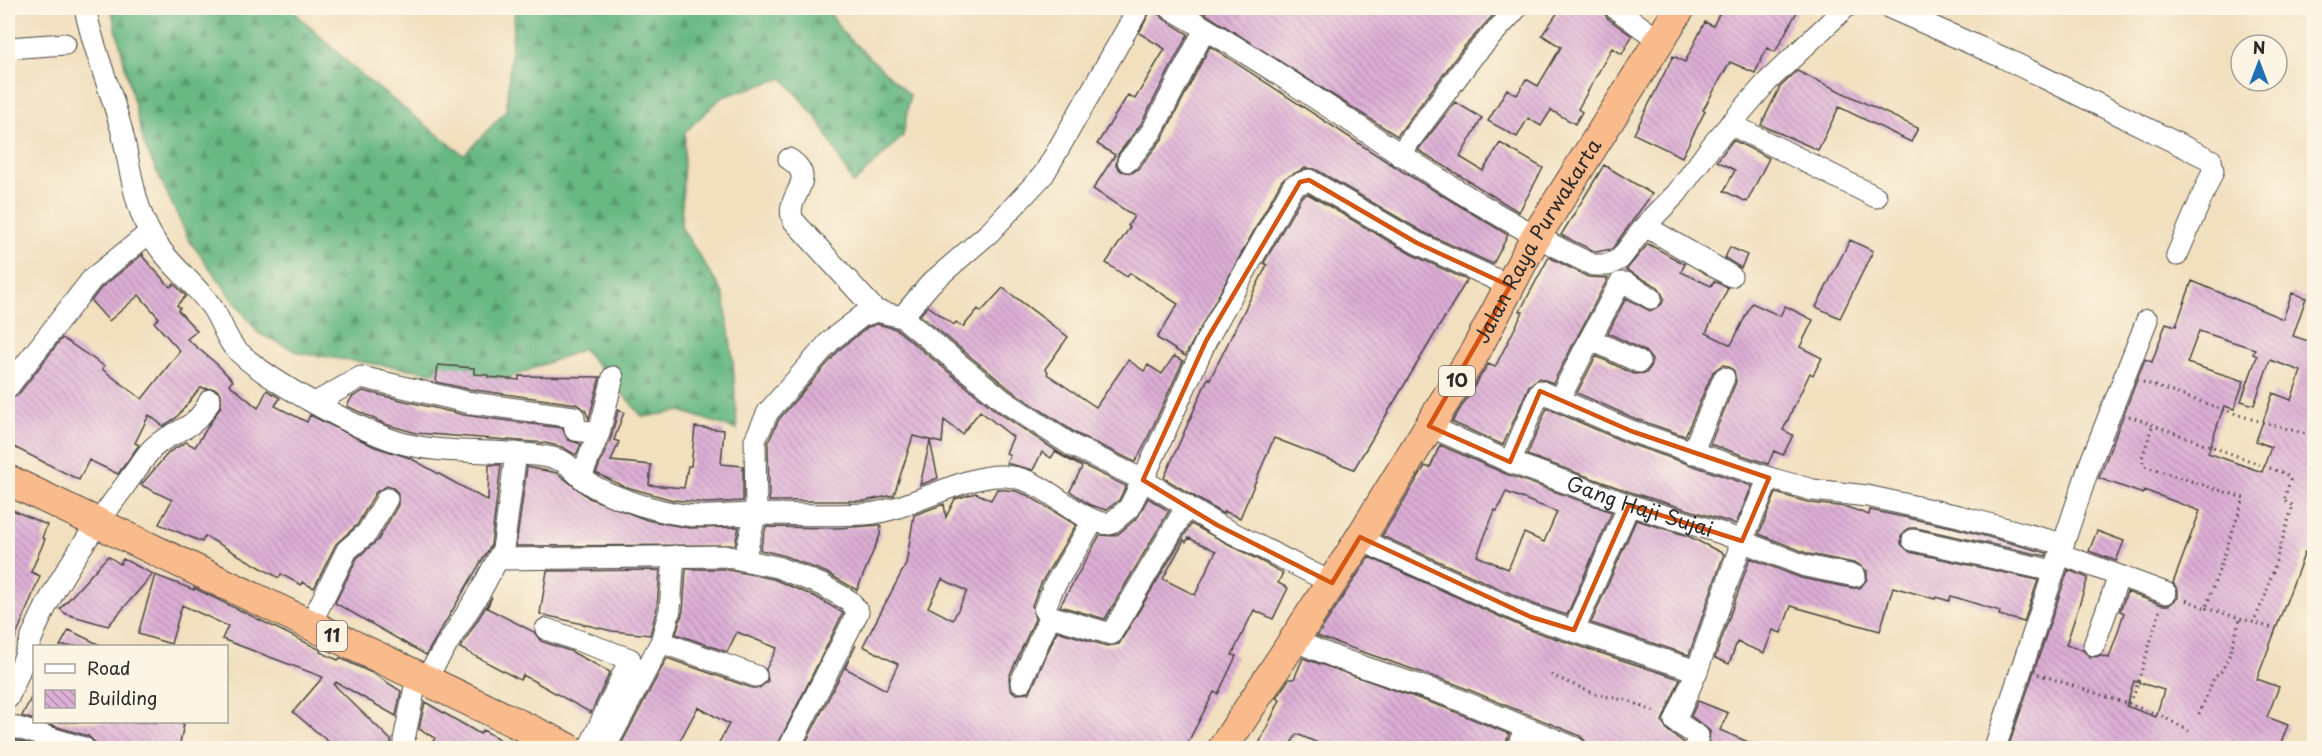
<svg xmlns="http://www.w3.org/2000/svg" width="2322" height="756" viewBox="0 0 2322 756" font-family="'Playpen Sans',sans-serif">
<style>
.forest{fill:url(#forest-firs);stroke:#4a7258;stroke-width:1.5}
.building{fill:url(#building-back-hatch);fill-rule:evenodd}
.lines{fill:none;stroke-linecap:round;stroke-linejoin:round}
.minor-casing{stroke:#494641;stroke-width:23}
.highway-casing{stroke:#494641;stroke-width:32}
.path{stroke:#494641;stroke-width:3;stroke-dasharray:1.5 4.5;stroke-linecap:butt}
.minor{stroke:#fff;stroke-width:21}
.highway{stroke:#fabb8c;stroke-width:30}
.marked{fill:none;stroke:#d5540f;stroke-width:4.5;stroke-linejoin:round}
.labels{text-anchor:middle;stroke-width:4.5;stroke-linejoin:round;paint-order:stroke}
.shield{fill:#fcf5e5;stroke:#6a6863;stroke-width:1.5}
.shield-label{font-size:18px;font-weight:bold;fill:#2b2b2b}
.street-label{font-size:20px;fill:#2b2b2b;stroke:#fcf5e5}
</style>
<defs>
<pattern id="forest-firs" width="22" height="20" patternUnits="userSpaceOnUse" patternTransform="scale(1.5)"><rect width="22" height="20" fill="#68b884"/><path d="M5 1l3.5 6h-7zM16 11l3.5 6h-7z" fill="#56966c"/></pattern>
<pattern id="building-back-hatch" width="6" height="6" patternUnits="userSpaceOnUse" patternTransform="scale(1.5)"><rect width="6" height="6" fill="#ddafd6"/><path d="M-1 5l2 2M0 0l6 6M5-1l2 2" fill="none" stroke="#b38fae"/></pattern>
</defs>
<rect width="100%" height="100%" fill="#fcf5e5"/>
<filter id="ink" filterUnits="userSpaceOnUse"><feTurbulence type="fractalNoise" baseFrequency=".0167" numOctaves="2"/><feDisplacementMap in="SourceGraphic" scale="12" xChannelSelector="R" yChannelSelector="G"/><feConvolveMatrix kernelMatrix="1 2 1 2 8 2 1 2 1" color-interpolation-filters="sRGB"/></filter>
<filter id="wash" filterUnits="userSpaceOnUse"><feTurbulence type="fractalNoise" baseFrequency=".008" numOctaves="4" result="noise"/><feDisplacementMap in="SourceGraphic" scale="24" xChannelSelector="R" yChannelSelector="G"/><feGaussianBlur stdDeviation="1.35" result="paint"/><feColorMatrix in="noise" values="0 0 0 0 0 0 0 0 0 0 0 0 0 0 0 0 0 1.4 0 .05"/><feComposite in="paint" operator="in"/></filter>
<g filter="url(#wash)">
<rect width="100%" height="100%" fill="#f1dfbe"/>
<path class="forest" d="M111,8H290L360,74L464,155L506,111L515,8H827L841,31L910,95L903,136L853,184L820,122L783,78L722,97L685,132L681,227L724,295L733,361L737,430L681,411L643,417L583,349L498,382L300,353L258,333L189,240L144,144Z"/>
<g id="blocks">
<path class="building" d="M1152,8L1164,19L1188,34L1141,124L1118,154L1116,165L1121,171L1132,173L1138,169L1162,139L1210,46L1392,165L1508,235L1493,264L1423,232L1315,169L1305,168L1282,180L1185,356L1157,338L1178,304L1130,273L1127,277L1106,263L1130,227L1128,226L1134,216L1093,189L1115,155L1097,144L1128,95L1135,99L1165,49L1139,33Z
M1196,8H1500L1463,48L1397,136Z
M1561,8H1602L1607,18L1632,36L1622,54L1612,48L1578,109L1582,112L1575,124L1551,110L1541,126L1528,118L1517,137L1488,121L1507,89L1517,95L1526,79L1538,86L1561,47L1542,35Z
M1722,8H1799L1775,52L1767,48L1755,73L1730,62L1703,110L1705,111L1682,157L1634,134L1673,56L1685,62L1705,22L1713,26Z
M1797,71L1918,128L1911,142L1839,107L1818,150L1761,125L1780,87Z
M1455,102L1482,118L1460,157L1483,171L1500,143L1543,168L1519,212L1418,150Z
M1733,140L1769,158L1747,202L1724,191L1735,170L1717,161Z
M1604,165L1652,194L1612,249L1596,252L1561,235Z
M1308,194L1411,254L1467,280L1354,469L1274,438L1240,518L1224,511L1223,514L1164,478L1208,378L1210,379L1267,265L1264,263L1302,196Z
M1850,240L1873,251L1840,318L1816,307Z
M1648,244L1685,264L1681,272L1711,286L1714,281L1728,288L1706,333L1731,345L1752,303L1780,316L1785,306L1813,320L1800,347L1822,358L1813,375L1810,373L1783,430L1793,435L1783,455L1774,451L1768,464L1710,444L1736,382L1734,371L1728,366L1722,365L1713,372L1685,436L1636,419L1577,393L1596,356L1634,374L1646,373L1650,368L1652,360L1645,351L1608,333L1626,298L1650,311L1662,304L1664,298L1658,287L1626,270Z
M1730,247L1747,255L1741,268L1725,258Z
M143,254V257L170,287L174,284L186,296L177,305L180,308L178,310L197,331L187,339L218,365L233,381L229,384L258,408L267,390L280,398L275,406L307,422L310,415L375,447L410,458L488,501L489,465H501L491,545L426,655L335,603L357,558L378,540L398,505V493L393,488L387,486L376,492L357,525L336,544L314,588L302,582L301,585L281,574L279,578L205,536L202,542L159,524L172,500L141,485L169,452L186,442L195,447L221,406V394L216,389L200,388L176,418L163,426L149,415L135,443L139,445L118,474L89,460L79,480L8,444L9,399L18,395L62,338L104,366L102,369L142,399L180,351L154,322L159,318L139,295L109,321L91,301L101,288Z
M1549,257L1588,277L1608,278L1553,383L1539,378L1529,386L1503,445L1452,422L1488,364L1495,367L1523,312L1520,311Z
M2192,281L2283,319L2292,293L2306,298L2293,336L2311,342L2314,339V556L2305,552L2257,679L2279,687L2267,717L2288,725L2279,748H2008L2068,570L2088,578L2066,645L2083,650L2090,657L2101,656L2109,658L2124,613L2120,611L2127,592L2162,605H2169L2178,598V590L2173,583L2200,511L2144,490L2143,494L2099,478L2145,359L2152,362L2166,323L2176,326ZM2199,331L2255,349L2253,354L2257,356L2241,401L2254,405L2270,360L2301,371L2291,400L2273,393L2256,441L2271,447L2262,472L2208,453L2224,406L2234,409L2244,381L2187,363ZM2134,681L2164,690L2156,717L2126,706Z
M1003,288L1068,337L1045,369L1048,372L1047,374L1096,407L1128,360L1144,371L1148,365L1162,374L1174,356L1183,361L1143,448L1135,462L1077,434L1012,391L920,315L928,306L954,325L956,322L963,327L978,309L981,312Z
M877,324L896,329L996,411L1064,456L1126,486L1119,500L1106,510L1090,505L1070,491L1082,467L1055,452L1051,458L1042,452L1033,470L1006,463L1010,455L1006,453L1013,437L980,411L962,434L944,420L942,443L913,436L894,495L864,501H769L768,443L779,419L840,349L868,327Z
M438,365L474,368V374L488,375V377L519,380V376L600,377L589,419L585,410L576,404L468,389L436,382Z
M363,391L464,415L562,428L568,440L581,444L576,455L562,447L545,443L416,433L385,424L347,406L352,397Z
M1547,408L1627,443L1752,486L1736,524L1633,493L1527,455Z
M618,410L624,412L614,440L619,442L611,461L651,465L649,485L684,488L688,466H691L695,427L724,430L721,464L743,466V501L707,503L673,500L623,486L596,473L611,438Z
M930,441L938,478L920,485Z
M1440,445L1506,474L1612,512L1567,615L1536,605L1382,536L1425,466L1430,468ZM1506,492L1557,512L1544,542L1524,533L1508,569L1477,556L1495,510L1497,511Z
M527,467L557,473L589,498L647,520L689,528L739,527L735,545L516,546Z
M997,489L1016,491L1029,496L1076,525L1042,581L1032,605L1035,619L1009,677L1010,689L1016,694L1028,693L1032,688L1057,631L1107,646L1119,644L1191,524L1283,573L1278,583L1288,588L1273,619L1254,610L1232,655L1236,656L1218,694L1214,692L1185,748H803L856,645L845,668L886,690L898,664L863,646L906,564L914,515L944,504L946,517L955,499L976,493L991,500ZM1189,538L1216,551L1195,595L1163,579L1184,540L1186,542ZM942,579L967,591L953,620L928,607Z
M1776,493L1811,503L1847,507L1869,515L1870,510L1956,528L2047,553L2046,556L1916,528H1909L1901,537V544L1910,552L2038,580L2024,622L1999,615L2000,611L1951,596L1949,601L1936,597L1935,599L1893,587L1880,631L1791,606L1781,633L1773,630L1764,653L1737,642L1729,664L1715,658L1750,558L1801,578L1852,588H1860L1867,579V571L1858,564L1809,554L1759,534Z
M1148,498L1169,511L1105,619L1060,606L1100,535L1113,536L1118,534L1138,517Z
M8,508L47,525L42,538L45,539L31,572L40,576L9,654Z
M1636,520L1688,536L1724,554L1689,655L1591,623Z
M881,525L880,535L857,590L827,573L782,555L760,550L766,527L839,528Z
M2097,531L2124,541L2116,561L2089,551Z
M108,556L120,564L123,559L153,574L108,626L66,614L60,609Z
M1369,557L1527,629L1680,679L1662,721L1668,731L1683,742V748H1587L1585,741L1580,736L1455,684L1317,636Z
M686,569H723L773,579L816,597L843,613L776,748H716L729,724L698,707L676,748H619L667,658L752,688H759L768,681L766,669L777,648L737,632L727,652L676,634L683,611Z
M660,570L657,608L650,635L612,631L540,614L547,571Z
M155,575L194,590V588L321,650L320,652L338,660L340,658L374,674L401,691L396,716L336,682L334,685L391,740V748H336L293,712L323,677L222,639L228,626L182,605L171,644L138,634Z
M492,597L487,608L534,632L541,641L570,651L610,672L591,713L523,675L520,680L460,648Z
M69,630L102,646H60Z
M1303,658L1446,708L1509,734L1504,748H1342L1329,743L1327,747L1297,734L1288,748H1257L1280,700L1276,698L1289,679H1294Z
M34,692V720L22,716Z
M1698,701L1728,713L1720,730L1762,748H1708L1710,731L1691,716Z
M425,702L480,734L483,730L515,748H429L435,738L419,729Z
M40,722H166L184,724L179,748H100L88,736Z
M8,738L42,748L8,744Z"/>
</g>
</g>
<g filter="url(#ink)">
<use href="#blocks" fill-opacity="0" stroke="#494641" stroke-width="1.5"/>
<g class="lines">
<g class="minor-casing">
<g id="minor">
<path d="M85,8C93,49 110,87 121,128C130,162 132,197 148,229C163,260 191,279 211,306C220,318 224,334 233,346C261,378 357,429 398,442C437,454 482,450 523,454C535,455 551,456 562,461C571,465 578,477 587,482C595,488 613,496 623,499C644,507 677,516 700,516C719,517 739,513 759,514C794,514 830,516 865,514C910,511 962,474 1004,476C1048,478 1074,522 1110,524L1129,508L1143,480L1071,445L1004,401L902,317L876,311L862,316L831,340L768,412L755,440L756,513L744,560"/>
<path d="M1170,8C1314,89 1443,194 1593,265H1608L1620,259L1645,226L1677,193L1713,144L1767,82L1845,8"/>
<path d="M1615,8L1660,41"/>
<path d="M1890,8L2004,58L2211,160L2213,171L2177,255"/>
<path d="M8,48L65,44"/>
<path d="M1730,124L1876,197"/>
<path d="M1399,155L1473,56L1517,8"/>
<path d="M789,159C821,180 783,196 793,220L876,311"/>
<path d="M1128,161L1152,131L1205,29"/>
<path d="M1645,226L1731,276"/>
<path d="M902,317L931,283L990,232L1044,174L1139,8"/>
<path d="M1590,339L1620,283H1626L1651,298"/>
<path d="M8,387L92,279L149,233"/>
<path d="M1560,398L1590,339L1639,362"/>
<path d="M315,403L361,377L466,402L574,417L575,430L599,433"/>
<path id="s1" d="M1429,426L1510,462L1629,505L1721,533L1805,566L1855,576"/>
<path d="M1692,453L1724,378"/>
<path d="M1510,462L1540,391L1631,431L1769,478L1813,490L1867,496L1959,516L2063,544"/>
<path d="M581,477L599,433L613,377"/>
<path d="M1092,523L1053,588L1044,610L1050,616L1111,634L1187,506"/>
<path d="M1360,537L1378,548L1531,617L1697,671L1675,721L1698,736L1695,748"/>
<path d="M1913,540L2054,571"/>
<path d="M2060,554L2166,593"/>
<path d="M498,559L724,556L777,567L822,585L850,601L858,612L789,748"/>
<path d="M1332,583L1217,525L1143,480L1206,341L1293,186L1309,180L1417,243L1510,286"/>
<path d="M310,625L347,550L367,533L387,499"/>
<path d="M546,629L630,659L589,748"/>
<path d="M1574,630L1629,505"/>
<path d="M1295,641L1340,659L1450,696L1575,748"/>
<path d="M661,642L756,676"/>
<path d="M2094,645L2119,576"/>
<path d="M1697,671L1742,541L1769,478"/>
<path d="M424,681L480,592L503,549L516,453"/>
<path d="M1021,682L1050,616"/>
<path d="M8,698C20,673 27,646 39,621C65,564 110,507 146,456C165,429 194,436 210,400"/>
<path d="M8,725L84,748"/>
<path d="M404,748V740L417,677"/>
<path d="M605,748L661,642L670,610L674,556"/>
<path d="M1517,748L1526,728"/>
<path d="M1995,748L2090,464L2147,320"/>
</g>
</g>
<g class="highway-casing">
<g id="highway">
<path d="M8,480L568,748"/>
<path id="s2" d="M1223,748L1351,553L1475,352L1535,238L1680,8"/>
</g>
</g>
<path class="path" d="M2143,382L2248,418L2314,436
M2129,416L2286,474L2290,480L2284,501L2293,505L2266,594L2254,621
M2152,427L2142,458L2144,466L2244,498L2206,608L2183,599
M2206,608L2276,629
M2038,674L2128,704L2135,692L2160,610
M1551,675L1595,694L1629,701L1657,713
M2128,704L2160,715L2189,731
M2199,714L2214,678L2222,671L2229,656L2241,617"/>
<use href="#minor" class="minor"/>
<use href="#highway" class="highway"/>
</g>
</g>
<path class="marked" d="M1309,180L1417,243L1510,286L1429,426L1510,462L1540,391L1631,431L1769,478L1742,541L1629,505L1574,630L1531,617L1360,537L1332,583L1217,525L1143,480L1206,341L1300,182Z"/>
<g class="labels">
<g class="shield">
<rect x="1439" y="366" width="36" height="30" rx="4.5"/>
<rect x="317" y="621" width="30" height="30" rx="4.5"/>
</g>
<g class="shield-label">
<text x="1457" y="387">10</text>
<text x="332" y="642">11</text>
</g>
<g class="street-label">
<text dy="7" stroke="none"><textPath href="#s2" startOffset="597">Jalan Raya Purwakarta</textPath></text>
<text dy="7" stroke="none"><textPath href="#s1" startOffset="226">Gang Haji Sujai</textPath></text>
</g>
</g>
<rect width="2322" height="756" fill="none" stroke="#fcf5e5" stroke-width="30"/>
<rect x="33" y="645" width="195" height="78" fill="#fcf5e5" stroke="#a8a49b" stroke-width="1.5"/>
<rect x="45" y="664" width="30" height="9" fill="#ffffff" stroke="#a8a49b" stroke-width="1.5"/>
<text x="87" y="675" font-size="18" fill="#2b2b2b">Road</text>
<rect x="45" y="690" width="30" height="18" fill="url(#building-back-hatch)" stroke="#a8a49b" stroke-width="1.5"/>
<text x="87" y="705" font-size="18" fill="#2b2b2b">Building</text>
<g transform="translate(2259 63)"><circle r="28" fill="#fcf5e5" stroke="#a8a49b" stroke-width="1.5"/>
<path d="M0-4.5L10 22L0 15L-10 22Z" fill="#1f6fb2"/>
<text y="-9" font-size="16" font-weight="bold" text-anchor="middle" fill="#2b2b2b">N</text>
</g>
</svg>
